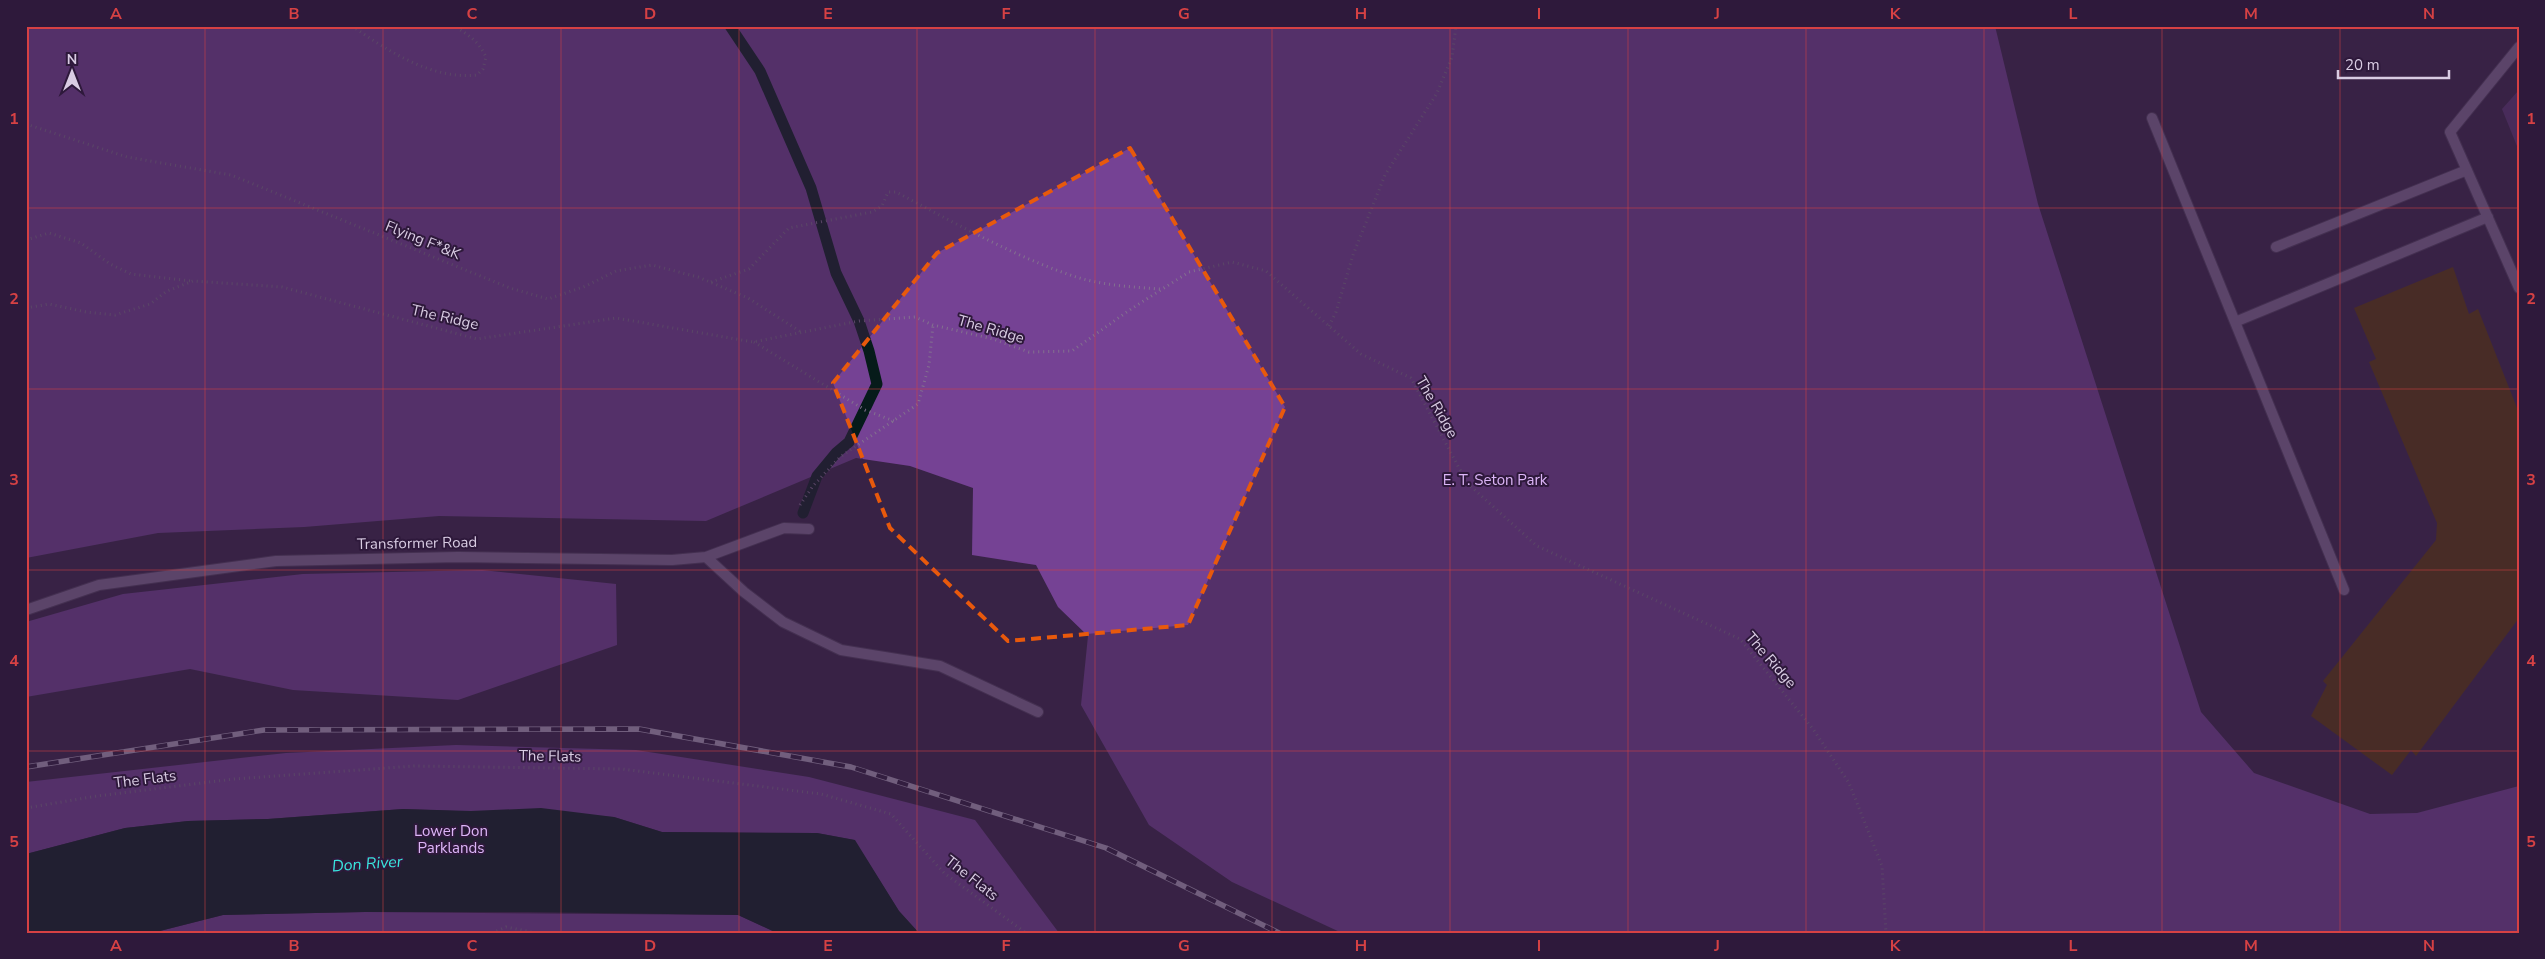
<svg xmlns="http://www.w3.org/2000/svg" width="2545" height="959" viewBox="0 0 2545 959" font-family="'Nunito Sans',sans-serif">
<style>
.green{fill:#5c3773}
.forest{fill:#754294}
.water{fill:#061b1a}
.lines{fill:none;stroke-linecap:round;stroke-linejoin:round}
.stream{stroke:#061b1a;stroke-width:11}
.building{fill:#5c3800}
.service-casing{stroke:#53405f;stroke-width:12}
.path{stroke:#83718f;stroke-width:3;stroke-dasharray:1 4;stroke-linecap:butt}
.service{stroke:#856d96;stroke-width:10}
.rail-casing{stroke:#b5a7c0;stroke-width:5.5}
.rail{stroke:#2e193b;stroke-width:4;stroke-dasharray:11;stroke-linecap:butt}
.marked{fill:none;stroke:#e8590c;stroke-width:4;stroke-dasharray:10 6;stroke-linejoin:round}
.grid{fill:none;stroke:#d64144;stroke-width:1;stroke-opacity:0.55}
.labels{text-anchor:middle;stroke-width:4;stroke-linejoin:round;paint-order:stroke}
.street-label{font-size:15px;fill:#d9cce3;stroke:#2e193b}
.park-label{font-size:15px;fill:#dcb5f7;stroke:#2e193b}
.water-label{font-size:16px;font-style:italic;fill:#39e4dd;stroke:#2e193b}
.neatline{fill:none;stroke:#d64144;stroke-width:2}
.grid-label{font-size:16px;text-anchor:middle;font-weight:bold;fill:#d64144}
</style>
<rect width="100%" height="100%" fill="#382346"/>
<path class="green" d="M2519,90V151L2502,109Z"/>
<path class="forest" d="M26,26H1995L2038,204L2201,712L2254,773L2370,814L2417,813L2519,786V933H1342L1232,882L1149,825L1081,705L1088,636L1058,607L1036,565L972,555L973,488L910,466L856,458L706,521L439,516L304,527L158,533L26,558Z
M482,570L616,584L617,645L458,700L293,690L190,669L26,697V622L123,594L303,574Z
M456,745L636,750L809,777L975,820L1059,933H919L899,911L854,840L817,833L662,832L614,817L403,809L268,819L188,821L125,828L26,854V782L286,753Z
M365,912L738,915L777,933H152L223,915Z"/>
<path class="water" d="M541,808L614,817L662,832L817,833L855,840L899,911L919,933H777L738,915L528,912H365L223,915L152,933H26V854L125,828L188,821L268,819L403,809L471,811Z"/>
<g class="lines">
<path class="stream" d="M730,26L760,71L811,188L836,273L859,321L869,351L877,384L849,442L836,453L817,476L803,513"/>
</g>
<path class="building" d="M2453,267L2469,314L2478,309L2519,413V618L2416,756L2411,750L2392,775L2311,716L2327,685L2323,681L2436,540L2437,523L2369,362L2376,359L2354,308Z"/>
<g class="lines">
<g class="service-casing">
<path id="service" d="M2519,47L2450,132L2519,288
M2152,118L2344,590
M2276,247L2467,170
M2235,322L2488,217
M706,557L744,592L783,622L841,650L940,666L1038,712
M26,610L99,585L276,561L458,557L672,560L706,557L784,528L809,529"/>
</g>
<path class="path" d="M352,26C388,51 432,80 477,75L483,69L486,57C479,42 469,35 454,26
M26,124L127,157L231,175L510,288L548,299L586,286L616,271L652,265L698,277L748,298L801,332
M26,240L49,233L81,243L110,264L131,274L191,281
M711,282L749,269L789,228L872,212L882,206L888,192H896C953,222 1011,255 1073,276C1100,285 1131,287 1160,289
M26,308L49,304L86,312L115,315L150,304L167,291L193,281L282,287L477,339L616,318L753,342L859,321L915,317L933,325L993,339L1029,352L1072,351L1131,309L1189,272L1232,262L1266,271L1361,354L1411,378L1467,483L1537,546L1740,639L1813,729L1849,783L1882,866L1886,933
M1329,326L1336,312L1353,255L1385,175L1437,93L1452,57L1456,26
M754,342L865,410L894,421
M800,505L813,486L840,457L918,404L929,365L933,325
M26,808L97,796L234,779L414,766L622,769L821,794L891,814L944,873L1026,933
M492,933L506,927L537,933"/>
<use href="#service" class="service"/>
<g class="rail-casing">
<path id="rail" d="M26,767L264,730L639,729L851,767L1106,848L1279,933"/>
</g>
<use href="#rail" class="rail"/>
</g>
<path d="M0 0H2545V959H0ZM1130,148L1285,407L1188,625L1008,641L890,528L833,383L937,253Z" fill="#382346" fill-opacity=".55" fill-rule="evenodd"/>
<path class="marked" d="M1130,148L1285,407L1188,625L1008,641L890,528L833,383L937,253Z"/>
<path class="grid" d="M205,26V933M383,26V933M561,26V933M739,26V933M917,26V933M1095,26V933M1272,26V933M1450,26V933M1628,26V933M1806,26V933M1984,26V933M2162,26V933M2340,26V933M26,208H2519M26,389H2519M26,570H2519M26,751H2519"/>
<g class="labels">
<g class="street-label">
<text transform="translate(423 240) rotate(22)" y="5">Flying F*&amp;K</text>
<text transform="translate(445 317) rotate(13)" y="5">The Ridge</text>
<text transform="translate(991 329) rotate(16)" y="5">The Ridge</text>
<text transform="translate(1437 407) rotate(60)" y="5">The Ridge</text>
<text transform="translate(417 543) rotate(-1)" y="5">Transformer Road</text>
<text transform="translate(1771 660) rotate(49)" y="5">The Ridge</text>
<text transform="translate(550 756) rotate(1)" y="5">The Flats</text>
<text transform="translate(145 779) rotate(-7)" y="5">The Flats</text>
<text transform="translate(972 878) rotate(38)" y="5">The Flats</text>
</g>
<g class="park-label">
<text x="1495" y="485">E. T. Seton Park</text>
<text x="451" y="836">Lower Don<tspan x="451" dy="17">Parklands</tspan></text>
</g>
<g class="water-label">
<text transform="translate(367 863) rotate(-4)" y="6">Don River</text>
</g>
</g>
<rect width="2545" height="959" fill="none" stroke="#2e193b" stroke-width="55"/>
<g transform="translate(72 72)" stroke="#2e193b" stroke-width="4" paint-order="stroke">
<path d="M0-4L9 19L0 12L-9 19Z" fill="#d9cce3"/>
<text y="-8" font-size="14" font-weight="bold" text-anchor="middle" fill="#d9cce3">N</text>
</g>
<path d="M2338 70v8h111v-8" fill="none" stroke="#d9cce3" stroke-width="2.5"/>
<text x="2345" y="70" font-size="15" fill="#d9cce3" stroke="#2e193b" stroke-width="4" paint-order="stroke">20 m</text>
<rect x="28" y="28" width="2490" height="904" class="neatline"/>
<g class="grid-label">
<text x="116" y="19">A</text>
<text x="294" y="19">B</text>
<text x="472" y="19">C</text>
<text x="650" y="19">D</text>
<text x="828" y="19">E</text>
<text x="1006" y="19">F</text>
<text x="1184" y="19">G</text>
<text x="1361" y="19">H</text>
<text x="1539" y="19">I</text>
<text x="1717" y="19">J</text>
<text x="1895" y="19">K</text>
<text x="2073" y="19">L</text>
<text x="2251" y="19">M</text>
<text x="2429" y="19">N</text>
<text x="14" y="124">1</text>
<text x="2531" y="124">1</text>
<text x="14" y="304">2</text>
<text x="2531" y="304">2</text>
<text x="14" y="485">3</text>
<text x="2531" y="485">3</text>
<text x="14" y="666">4</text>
<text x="2531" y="666">4</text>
<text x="14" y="847">5</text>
<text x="2531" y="847">5</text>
<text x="116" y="951">A</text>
<text x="294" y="951">B</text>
<text x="472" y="951">C</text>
<text x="650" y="951">D</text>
<text x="828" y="951">E</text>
<text x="1006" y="951">F</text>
<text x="1184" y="951">G</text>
<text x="1361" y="951">H</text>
<text x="1539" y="951">I</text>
<text x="1717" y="951">J</text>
<text x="1895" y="951">K</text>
<text x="2073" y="951">L</text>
<text x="2251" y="951">M</text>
<text x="2429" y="951">N</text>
</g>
</svg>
